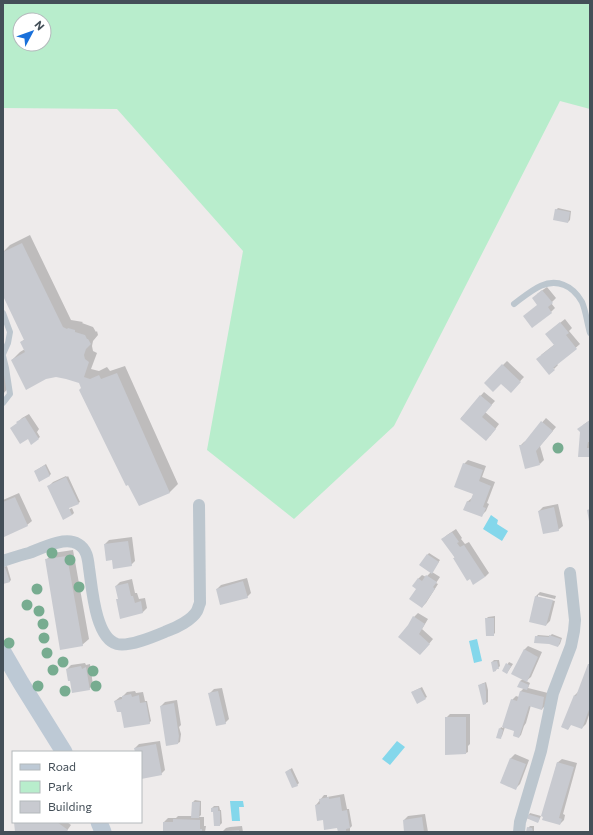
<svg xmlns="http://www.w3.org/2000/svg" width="593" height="835" viewBox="0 0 593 835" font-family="Commissioner,sans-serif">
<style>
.green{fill:#b8edcc;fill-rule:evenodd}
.water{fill:#84d7eb}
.shadow{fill:#0003}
.building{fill:#c8cad0}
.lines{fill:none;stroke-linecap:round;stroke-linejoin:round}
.lane{stroke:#bcc6ce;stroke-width:6}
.street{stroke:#bcc6ce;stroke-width:12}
.secondary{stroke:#bdc9d5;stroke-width:17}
.tree{fill:#77ac90}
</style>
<rect width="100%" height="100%" fill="#eeebeb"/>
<path class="green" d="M3,3H590V109L560,101L394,426L294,519L207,450L243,251L117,109L3,108ZM20,20H44V44H20Z"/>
<path class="water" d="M491,515L498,520L497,524L508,531L502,541L483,529Z
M477,639L482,661L474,663L469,641Z
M397,741L405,747L390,765L382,759Z
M230,801H243L244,807H239L240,821H232Z"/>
<path class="shadow" d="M558,208L571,211L570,220L568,222L556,210Z
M30,235L71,320L83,322L82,323L93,327L96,332L97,331L98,335L93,341L92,346L93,351L97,353L91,369L99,371L107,367L110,371L125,366L178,484L170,492L140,505L80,382L12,360L20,352L25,349L21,342L25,339L3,294V252L10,245Z
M547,287L556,298L551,303L555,308L551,312L538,304L537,294Z
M565,319L572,328L569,331L580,344L557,364L558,365L554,369L541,355L555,344L551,330Z
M507,361L524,377L511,391L501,382L485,383Z
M3,369L11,385L3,394Z
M484,392L495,401L485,412L499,424L490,436L461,418Z
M29,414L39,429L37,432L40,437L32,443L18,422L22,418Z
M546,418L556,427L540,446L544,460L540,464L520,446L524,442L526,441Z
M590,420V456L581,432L583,425Z
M468,460L486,466L482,477L495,482L487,503L489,504L486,511L482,515L467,502L472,498L474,493L464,464Z
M46,464L51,474L49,476L35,471Z
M66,476L67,477L68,476L80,502L78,503L49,486L53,482Z
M19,493L32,521L27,525L3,533V500Z
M558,504L563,526L558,530L539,511L543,507Z
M72,508L74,513L72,515L62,513Z
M456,529L462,538L461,539L465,544L469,542L489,573L485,577L454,558L455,557L443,539L447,535Z
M132,537L135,561L131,565L105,544L109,540Z
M73,550L89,639L82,645L46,560L53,553Z
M429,553L440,560L432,572L440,577L436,583L438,584L426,603L422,607L418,589V579L422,575L426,577L431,572L420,565Z
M7,566L11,580L9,582L3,583V567Z
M247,578L251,593L247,597L217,589L221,585Z
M132,579L135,593H137L139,599L145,598L147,608L143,612L121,617L117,600L119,598L116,586L120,582Z
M540,592L556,596L555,599L538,595V597L555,601L550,621L546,625L536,596Z
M418,613L428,619L422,629L433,639L424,650L408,626L414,617Z
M495,616V633L493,635L486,619L488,617Z
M552,634L562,638L560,644L558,646L549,643L536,637L538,635L550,636Z
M528,646L542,652L531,677L526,681L530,683L528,688L548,693L546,705L542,709L531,705L526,723L524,726L521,735L519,737L517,727H505L502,736L500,738V729L501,727L503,728L512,700L516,696L519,697L521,691L524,688L520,681L523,679L524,650Z
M494,660H499L500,666L496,670L492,662Z
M509,662L513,664L507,673L503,671Z
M85,663L86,665L90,664L93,685L89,689L67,669L71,665Z
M590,663V712L586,724L582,728L571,724L568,729L562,727L575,695L579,691L589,664Z
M486,682L488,690V702L486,703L480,685L481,684Z
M422,687L427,697L425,698L412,692Z
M222,688L229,719L225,723L210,693L214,689Z
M135,691L136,693L143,692L145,701H147L151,721L149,723L122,710L115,701L120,697H122L127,692Z
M177,700L181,725L179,727L181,734L180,742L178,743L161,706L165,702Z
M450,714H470V744L468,746V752L466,753L446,718Z
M160,741L165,770L161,774L141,778V752H136L135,748L139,744Z
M515,754L529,760L520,784L516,788L501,782L511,758Z
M562,759L577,763L563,814L565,815L564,820L560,824L543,819L557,763Z
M292,768L299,783L297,785L286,772Z
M344,794L347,809H349L352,826L350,828V832H339L338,826L323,819L316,805L324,795H327V797Z
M195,800L201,801V815L199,817H204V826H206L205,832H164V822L168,818H176L178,816H192L193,802Z
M214,806H219L220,810H221L222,823L220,825L214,811L212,808Z
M530,813L541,816L538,822L527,818Z
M425,814L428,832H405L404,820L408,816Z
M15,822H67L71,825L66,832H16Z
M242,826L243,832H222L226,828L230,827Z
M530,826H534V831L533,832L528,828Z"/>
<path class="building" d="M555,209L570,212L568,223L553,220Z
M22,243L63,327L67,329L68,328L75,330V332L85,335L87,339H88L91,344L86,349L84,355L85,359L89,362L84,377L90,379L99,375L101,379L117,373L170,493L139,506L128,485L126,486L79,390L81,388L79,383L66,379L56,377L46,379L26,390L11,360L25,352L20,342L24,340L3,296V252Z
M542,290L553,303L548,307L552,313L532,328L523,316L537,305L532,298Z
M560,322L569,333L566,335L577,349L553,368L555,370L549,375L536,359L554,345L545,334Z
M502,364L521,382L511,393L501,384L493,392L484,383Z
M480,395L492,405L482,417L496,429L486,441L460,419Z
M25,417L39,439L31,445L28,439L20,444L10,428L17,423L16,422Z
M590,420V442H588L587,448H590V457H578L580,432L577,429Z
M541,421L553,431L536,451L540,465L525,469L519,445H522Z
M463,463L483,470L479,481L491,486L483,507L486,508L482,517L463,510L467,501L470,502L473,494L454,487Z
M45,465L50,476L39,482L34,471Z
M66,477L79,504L69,508L72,515L63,520L47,486Z
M15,497L28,526L4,537L3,535V502Z
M554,507L559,531L543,534L538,511Z
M590,509V521H589L587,510Z
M452,532L459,542L457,543L460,547L464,545L485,577L473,585L470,579L467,581L453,558H455L441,539Z
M128,541L132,566L113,569L112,560L106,561L104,544Z
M427,554L439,562L432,574L419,565Z
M67,556L83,646L60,650L45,559Z
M5,567L10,582L3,584V568Z
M426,575L437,582L433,587L435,589L422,608L409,599L416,589L412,586L418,578L422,581Z
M243,581L248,598L220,605L216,589Z
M128,583L131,596H133L135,603L141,601L143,613L120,619L116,599H118L115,586Z
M535,596L553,600L546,626L529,622Z
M413,616L425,624L419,634L430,644L420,655L398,637L408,625Z
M485,618H494V636H486Z
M549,635L561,639L558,647L549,644L534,643L535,636L549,637Z
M524,649L538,657L527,682L511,674Z
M497,661L499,669H496V671L493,672L491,662Z
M506,663L511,666L507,674L502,671Z
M588,664H590V707L582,729L571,725L568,730L561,727L574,695L576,696Z
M81,666L82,669L86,667L90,690L72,693L70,681H68L66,669Z
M520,681L529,685L527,690L517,687Z
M485,683L486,692V704L483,705L478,685Z
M420,688L426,699L417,704L411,692Z
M218,691L226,724L216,726L208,693Z
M520,691L544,697L542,710L529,706L519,738L513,736L514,731L502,727L511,699L517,701Z
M131,694L132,697L139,695L140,703L146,702L150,724L124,728L121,712H117L114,701L122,699V696Z
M174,703L179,736L178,744L166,746L160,706Z
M445,717H466V754L445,755Z
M499,728L503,730L501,739L496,738Z
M156,744L162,775L141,779V752H135L134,748Z
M510,758L526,764L516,790L500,783Z
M557,762L574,767L559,818L562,819L560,825L542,820L543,817L541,816Z
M290,769L298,786L292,788L285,772Z
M329,797V799L340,797L342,811L347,810L350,828L346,829V832H338L337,828L324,830L323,820L317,821L315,805L320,804L319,799Z
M192,802H200L199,818H191Z
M218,807V811H220V826H214L213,812H211V808Z
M527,814L540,818L538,823L526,818Z
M422,817L424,832H404L403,820Z
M173,819L200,820V829H202V832H163V822H173Z
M14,822H57L68,830L66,832H15Z
M527,827L532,828L533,832H526Z
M239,830V832H224L225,831Z"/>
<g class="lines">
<path class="lane" d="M514,304C529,293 545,277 564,285C572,288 578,295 582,302C586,311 587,323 590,333
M3,313L10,332L8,343L3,354
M3,356L6,368L10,394L3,403"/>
<path class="street" d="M3,561C12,558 20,555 29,553C42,548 65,536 78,544C87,549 88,559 89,568C92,587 95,638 117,644C130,647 155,636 167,631C176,628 192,620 197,611C198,609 199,605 200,603L199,505
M519,832L520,822L541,751L553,693L571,646L574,631L575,620L570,573"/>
<path class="secondary" d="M3,652L21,683L64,752
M99,822L103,832"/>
</g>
<g class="tree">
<circle cx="558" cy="448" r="5.5"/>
<circle cx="52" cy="553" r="5.5"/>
<circle cx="70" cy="560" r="5.5"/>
<circle cx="79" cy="587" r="5.5"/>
<circle cx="37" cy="589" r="5.5"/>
<circle cx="27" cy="605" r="5.5"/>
<circle cx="39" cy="611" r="5.5"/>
<circle cx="43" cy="624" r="5.5"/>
<circle cx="44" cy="638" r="5.5"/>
<circle cx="9" cy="643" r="5.5"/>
<circle cx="47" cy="653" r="5.5"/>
<circle cx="63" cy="662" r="5.5"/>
<circle cx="53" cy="670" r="5.5"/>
<circle cx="93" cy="671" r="5.5"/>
<circle cx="38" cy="686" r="5.5"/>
<circle cx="96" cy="686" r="5.5"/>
<circle cx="65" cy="691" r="5.5"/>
</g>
<rect width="593" height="835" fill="none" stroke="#444f58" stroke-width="8"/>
<rect x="12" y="751" width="130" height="72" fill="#ffffff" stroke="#b4b9bc"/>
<rect x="20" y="764" width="20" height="6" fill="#bdc9d5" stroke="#b4b9bc"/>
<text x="48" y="771" font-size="12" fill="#444f58">Road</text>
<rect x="20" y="781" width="20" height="12" fill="#b8edcc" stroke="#b4b9bc"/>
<text x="48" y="791" font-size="12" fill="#444f58">Park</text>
<rect x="20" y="801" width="20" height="12" fill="#c8cad0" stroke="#b4b9bc"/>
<text x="48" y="811" font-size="12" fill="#444f58">Building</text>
<g transform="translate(32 32) rotate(49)"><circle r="19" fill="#ffffff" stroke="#b4b9bc"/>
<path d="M0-3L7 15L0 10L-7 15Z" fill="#1970da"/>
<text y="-6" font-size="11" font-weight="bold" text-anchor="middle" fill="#444f58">N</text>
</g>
</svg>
